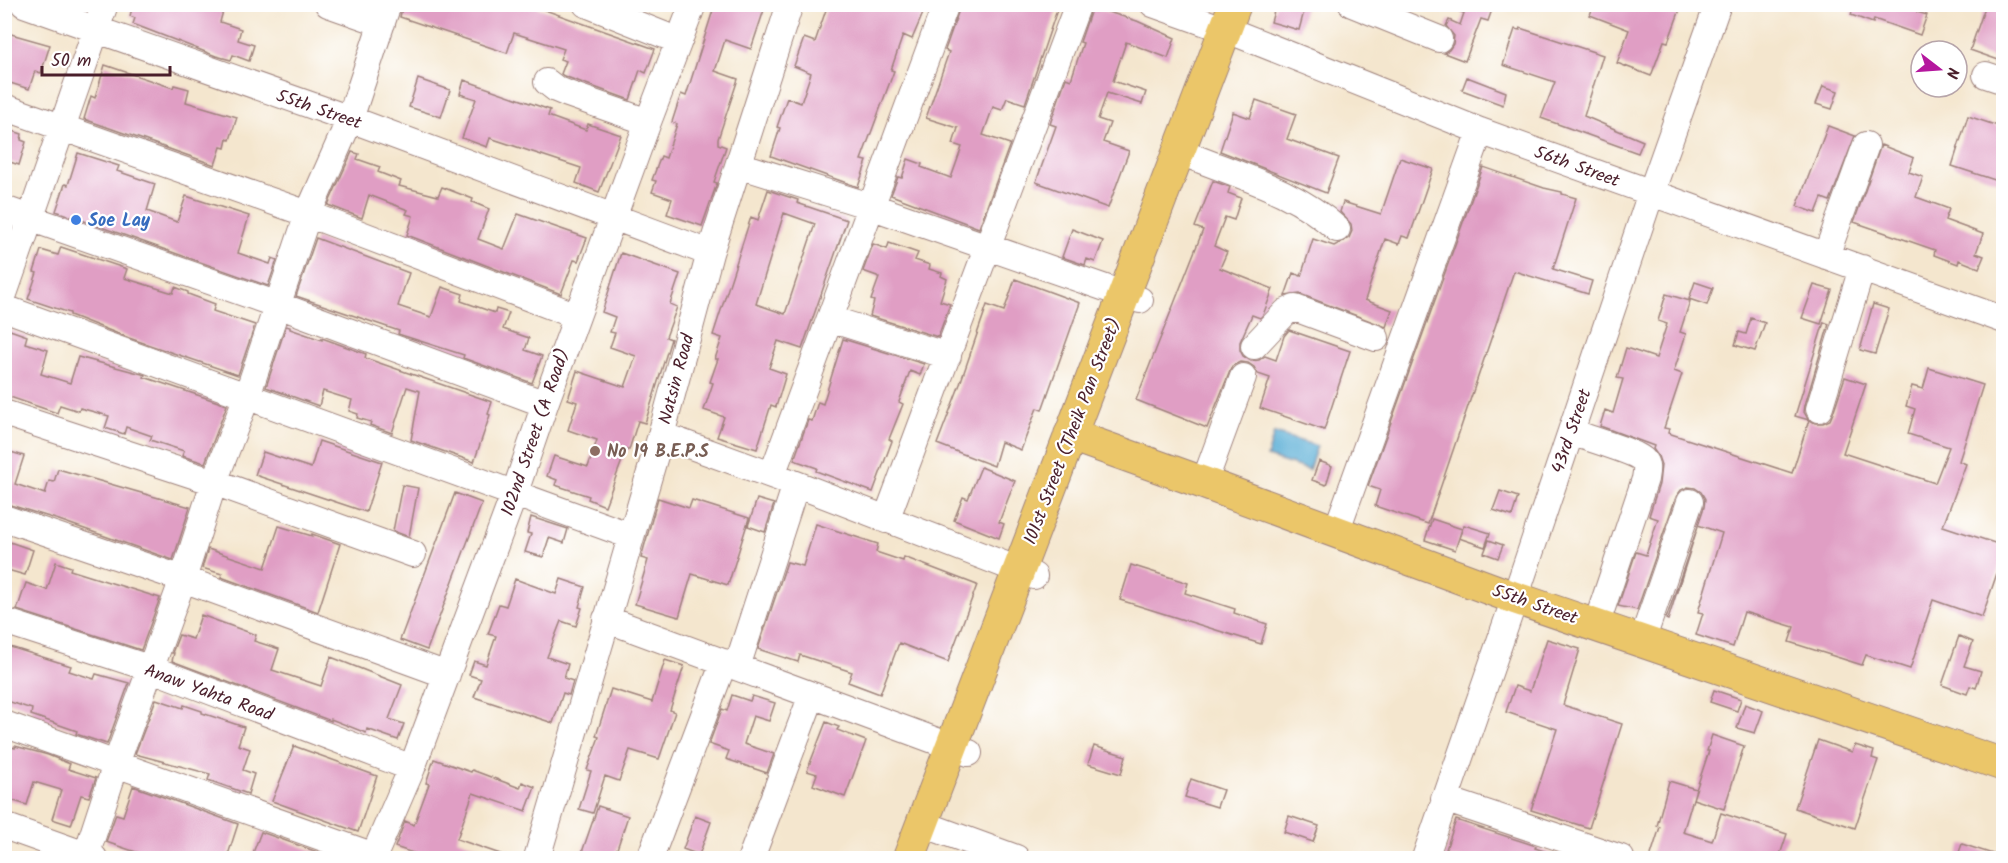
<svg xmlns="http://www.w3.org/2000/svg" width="2008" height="863" viewBox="0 0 2008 863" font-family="Kalam,sans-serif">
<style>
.water{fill:#59add5;stroke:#526680;stroke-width:1.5}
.building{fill:#e09ec4;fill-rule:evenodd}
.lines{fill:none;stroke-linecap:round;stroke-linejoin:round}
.minor-casing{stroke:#9f827c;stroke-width:28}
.major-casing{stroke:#9f827c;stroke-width:34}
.minor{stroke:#fff;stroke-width:26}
.major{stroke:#ebc669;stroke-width:32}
.shop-dot{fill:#3f7fe0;stroke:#fff;stroke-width:2}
.education-dot{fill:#8d6e63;stroke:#fff;stroke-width:2}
.labels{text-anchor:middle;stroke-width:4.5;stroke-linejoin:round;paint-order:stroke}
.street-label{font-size:18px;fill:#4a1f2b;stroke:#fff}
.shop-label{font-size:18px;font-weight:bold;fill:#366cbe;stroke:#fff;text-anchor:start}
.education-label{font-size:18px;font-weight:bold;fill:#785e54;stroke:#fff;text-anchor:start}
</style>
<rect width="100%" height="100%" fill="#fff"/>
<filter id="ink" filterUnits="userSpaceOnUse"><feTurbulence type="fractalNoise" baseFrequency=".0167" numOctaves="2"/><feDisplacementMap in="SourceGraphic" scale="12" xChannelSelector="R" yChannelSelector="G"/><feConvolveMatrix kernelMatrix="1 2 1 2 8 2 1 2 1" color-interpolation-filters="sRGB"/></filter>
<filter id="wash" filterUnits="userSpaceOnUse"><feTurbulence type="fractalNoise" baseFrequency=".008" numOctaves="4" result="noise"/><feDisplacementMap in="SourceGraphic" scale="24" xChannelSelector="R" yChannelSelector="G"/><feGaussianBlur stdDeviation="1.35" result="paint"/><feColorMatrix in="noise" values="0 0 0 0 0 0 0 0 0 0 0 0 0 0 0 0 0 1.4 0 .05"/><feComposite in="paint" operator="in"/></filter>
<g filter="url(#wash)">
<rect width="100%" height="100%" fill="#f4e6ce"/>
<path class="water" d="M1274,433L1317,446L1309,470L1267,457Z"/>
<g id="blocks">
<path class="building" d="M133,4H225L220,22L241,29L238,40L254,45L249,61L233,55L231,60L216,56L133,24L135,18L130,16Z
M403,4H528L655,49L646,73L640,70L630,100L564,76L561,74L566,61L560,59L564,49L514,33L507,53L400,17Z
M715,4H766L751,49L725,40L715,71L738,79L718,139V144L726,147L714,182L717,183L702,226L667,214L672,199L652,192L656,181L652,180L661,156L666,158L677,124L672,122L681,94L686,96Z
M828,4H927L912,39L903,35L891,70L894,71L861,160L867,161L858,187L771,156L780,128L777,127L787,98L801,103L811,73L794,66L804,38L815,42Z
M961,4H1059L1025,104L1007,98L1002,110L993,107L983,135L1010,144L979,228L891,195L898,177L902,178L908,159L922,164L921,167L951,178L962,147L953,144L958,128L926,118L949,52L945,50Z
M1276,4H1306L1299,30L1271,22Z
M1447,4H1494L1488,21L1481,19L1465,61L1444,53L1449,50L1453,44L1454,36L1446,26L1449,20L1460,25L1464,13L1446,7Z
M1594,4H1682L1668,42L1664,41L1651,76L1617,63L1629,30L1590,15Z
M1854,4H1920L1917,12L1927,15L1920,35L1874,19L1873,23L1851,15Z
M1986,4H2004V62L1970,50Z
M1092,7L1137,21L1175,38L1168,58L1126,42L1113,81L1146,92L1142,104L1107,93L1098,119L1110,123L1103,142L1129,151L1108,208L1036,182L1056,126L1050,124L1066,78L1071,80L1083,43L1080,42Z
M1520,28L1603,55L1584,116L1643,141L1638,153L1541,118L1555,82L1503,65L1515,29L1520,30Z
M4,32L50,45L41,73L35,71L29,89L4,81Z
M105,65L173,88L174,85L189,89L186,102L237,117L230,140L227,139L225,148L221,147L215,165L84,119L91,96L95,98Z
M1467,77L1506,92L1503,105L1462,90Z
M418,79L450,90L441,117L409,107Z
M464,80L550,110L548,116L586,130L588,124L621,135L599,192L576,183L581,168L490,138L487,147L462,138L476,99L460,94Z
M1823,86L1838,91L1832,109L1816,104Z
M1256,100L1296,114L1287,139L1339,158L1326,193L1220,151L1233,112L1250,118Z
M1968,116L2004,128V183L1952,166Z
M1828,126L1855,136L1830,201L1822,198L1816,213L1797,206Z
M4,128L22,134L21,140L26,142L19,165L4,160Z
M1881,145L1914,158L1909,172L1923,177L1916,197L1949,209L1945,220L1983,234L1976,253L1984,256L1979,268L1959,260L1958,264L1934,255L1935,250L1854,222Z
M352,152L359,154L357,159L380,167L378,172L401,181L399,186L438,196L442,187L473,199L472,202L489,209L478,239L504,249L518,214L587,238L578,261L574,260L561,294L407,235L413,216L406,214L408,210L369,195L362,218L328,205Z
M78,153L119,166L117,171L155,184L147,211L177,222L186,196L249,216L238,253L270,264L272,258L277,260L268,286L56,211L65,184L68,185Z
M1400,158L1433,169L1409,238L1402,236L1399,244L1385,239L1365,300L1392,310L1386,327L1300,294L1285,296L1293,273L1301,276L1313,239L1334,246L1349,238L1352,231L1351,224L1340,212L1343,202L1381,214Z
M1483,167L1544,188L1562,192V194L1576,198L1553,269L1592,281L1588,294L1514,271L1428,524L1375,506L1380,490L1368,486Z
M1213,181L1230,187L1228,193L1241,198L1234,220L1225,217L1214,246L1227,252L1220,268L1273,289L1263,315L1260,318L1252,315L1240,342V350L1243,356L1251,361L1259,360L1265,356L1276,360L1284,336L1289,330L1350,351L1324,430L1260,408L1270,378L1258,374L1254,367L1248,363L1240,362L1232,366L1207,428L1136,400L1203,230L1195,227Z
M768,190L798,200L797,203L847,220L802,349L778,341L769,368L786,374L776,407L771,405L757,449L717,437L724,417L704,410L713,383L710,382L718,359H715L722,338L713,335L751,217L758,220ZM784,213L815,224L785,314L756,304Z
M1072,229L1103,241L1095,262L1087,259L1085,265L1062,257Z
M316,238L409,273L398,306L431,317L442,287L463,294L461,301L495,313L496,309L509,313L503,329L529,338L525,350L542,356L532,383L463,358L464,355L398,334L399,331L296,296Z
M889,243L918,253L915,260L930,265L929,269L942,273L941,276L947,279L940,301L950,304L938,337L870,316L874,301L871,300L879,278L877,276L863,271L873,244L887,249Z
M61,247L127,269L124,278L173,293L175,287L188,292V294L215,304L213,311L255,325L238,375L129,338L70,315V313L28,299L37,273L34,272L41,250L58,255Z
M621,253L680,274L670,304L677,307L666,337L671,339L653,398L645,423L638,421L629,450H626L605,506L588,499L589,496L555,485L557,480L547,476L554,456L588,467L597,440L568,430L577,402L568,399L577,371L625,387L636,356L610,347L615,333L610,332L615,317L602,312Z
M1015,279L1080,303L1042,410L1037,408L1021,450L1001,442L994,466L937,444L960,384L987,305L1004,311Z
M1695,282L1713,288L1707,305L1689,299Z
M1814,285L1832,290L1821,324L1802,318Z
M1666,294L1690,301L1680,332L1686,334L1674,371L1682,374L1664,428L1669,429L1668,433L1792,473L1809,420L1795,416L1824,322L1829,324L1805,405L1804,412L1808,419L1815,423H1823L1830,420L1833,413L1845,377L1866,384L1843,453L1935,483L1949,447L1908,434L1915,409L1906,406L1912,386L1923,389L1929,368L1983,385L1959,461L1966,464L1943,526L2004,546V553L1982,617L1933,600L1910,669L1866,655L1862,665L1789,642L1794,627L1744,612L1733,647L1696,635L1703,613L1698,612L1722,533L1698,525L1704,507L1705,499L1701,492L1695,488L1688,487L1681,490L1676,497L1637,610L1618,606L1636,552L1646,555L1658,519L1649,516L1659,484L1661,465L1658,456L1653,449L1654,446L1600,426L1605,410L1613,413L1623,379L1617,378L1626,348L1656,358L1667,324L1658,321Z
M1873,304L1889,309L1875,354L1860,350Z
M1751,318L1765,323L1755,351L1735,345L1739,332L1746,334Z
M286,326L290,327V329L322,340V338L366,354L365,358L492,402L488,414L490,415L474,462L411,440L420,391L407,387L392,433L370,425L371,422L357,418L358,414L349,411L352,400L323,391L319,406L266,387Z
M10,330L27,336L25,343L48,350L41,374L70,383L78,357L142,374L145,375L144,377L227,405L205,463L182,456L184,451L150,440L152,436L126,427L124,434L105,428L109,416L80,408L79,411L60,405L57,413L4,395V346Z
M843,339L924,364L920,375L910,371L899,402L903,404L889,439L892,441L873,492L816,471L817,468L794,460L808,420L812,421L818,402L823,404Z
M319,441L382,462L366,512L255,475L263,452L311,468Z
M4,450L24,456L15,484L45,494L49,481L54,482L58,469L190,507L173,560L59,520L4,503Z
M1319,461L1332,466L1326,485L1312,480Z
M981,467L1015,481L999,522L1004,524L999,538L954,520L963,497L968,499Z
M402,485L418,488L409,537L393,531Z
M1500,491L1518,497L1512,516L1493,510Z
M455,493L482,503L427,650L400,640Z
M658,498L689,508L692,500L749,518L728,585L692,574L679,617L635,604L648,560L641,558Z
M757,499L774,504L765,532L748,526Z
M531,517L568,529L564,543L549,538L543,557L525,552L531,534L527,533Z
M1432,519L1462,529L1455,550L1425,540Z
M816,524L878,544L876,552L903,561L904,557L977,585L948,662L899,643L880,694L848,682L852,672L800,655L798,662L758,649L787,562L803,566Z
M1464,525L1490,533L1485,547L1459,538Z
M279,526L312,536V534L340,544L318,612L221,577L222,574L202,568L208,549L265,568Z
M1698,526L1668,620L1666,619Z
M4,540L33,550L25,575L4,569Z
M1489,540L1503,545L1498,558L1484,553Z
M56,562L71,567L70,570L160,598L141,650L17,610L26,583L47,590Z
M1131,565L1188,583L1185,593L1235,609L1234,613L1267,624L1261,644L1120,600Z
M515,579L556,594L561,579L585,587L579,607L582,608L576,626L561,621L547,657L568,664L564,678L573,681L569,695L563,693L553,723L474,697L481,679L469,675L474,661L486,665L496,636L488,634L499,604L506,606Z
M201,615L256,635L254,641L279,649L272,670L321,686L331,657L402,685L389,719L404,724L398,740L367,729L366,733L331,719V721L172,661L174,653H172L179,635L193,639Z
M1959,636L1973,642L1964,666L1981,671L1976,688L1970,686L1967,694L1942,685Z
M1547,639L1580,649L1563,705L1622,724L1589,828L1531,810L1557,729L1506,712L1515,686L1530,691Z
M7,646L71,666L69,671L94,679L96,674L129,683L107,744L76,734L77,731L31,715L32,709L4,700V654Z
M665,660L684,666L670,710L675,712L659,759L630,750L619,781L605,776L593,813L579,809L591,771L587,770L599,737L596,736L611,689L652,702Z
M1714,690L1741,699L1737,711L1710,702Z
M732,695L750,701L752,696L775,703L769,721L753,716L744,744L774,754L767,773L726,759L729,751L709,744L722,709L727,711Z
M156,699L183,708L184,705L202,711V713L244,727L238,745L250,749L243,770L254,774L248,794L208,780L210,774L135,754Z
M1745,704L1763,711L1755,733L1737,728Z
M826,722L839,727L837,730L866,741L845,797L813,785L817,774L807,771Z
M1712,735L1744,746L1724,809L1693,799L1709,751H1707Z
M1818,740L1852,752L1855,745L1874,751L1872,758L1878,760L1855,828L1795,808Z
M4,745L15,748V746L48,755L70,764L68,769L96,778L89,797L81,795L71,825L52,819L61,790L34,782L27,805L4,798Z
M294,746L377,776L358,832L272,801Z
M1094,746L1126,756L1121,774L1088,764Z
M434,759L471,772L472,770L520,788L522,782L535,787L526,811L473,793L457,839L506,856L505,858H428L395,847L405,821L414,825L429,784L426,783Z
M1191,779L1223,790L1217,807L1185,797Z
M1669,781L1696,789L1683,832L1712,841L1721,813L1787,834L1779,858H1650L1660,827L1657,826Z
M133,786L238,824L227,858H154L106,842L116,814L123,816Z
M598,806L628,816L614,858H580Z
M695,816L711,822L699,855L683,849Z
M1289,816L1319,826L1313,842L1284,832Z
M1456,820L1536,846L1535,848L1559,856V858H1443Z
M261,832L320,853L333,858H251Z
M1962,844L1999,856V858H1957Z"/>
</g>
</g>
<g filter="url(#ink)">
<use href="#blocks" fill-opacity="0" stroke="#9f827c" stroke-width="1.5"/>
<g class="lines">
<g class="minor-casing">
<path id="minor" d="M24,4L350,119L710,253
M328,4L382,23
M586,4L679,41
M1153,4L1240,35L1480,131L2004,320
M1352,4L1439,39
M1986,75L2004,81
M547,82L556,89L568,94L648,122
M4,107L308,214L577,316
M1193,157C1243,177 1297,192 1337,229
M739,165L873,207L1140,300
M4,209L278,305L545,404
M1826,256L1866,145
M4,294L105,4
M4,308L631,536
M830,319L948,356
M1254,346L1286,312L1295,308L1376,338
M1819,409L1862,268
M4,413L214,482L413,554
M1571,432C1584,437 1636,452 1643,460C1648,465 1646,472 1645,479L1596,626
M661,435L796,484L1034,576
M772,475L946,4
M1204,483L1243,377
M4,518L183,579L447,675
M886,520L1078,4
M1336,532L1480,131
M606,619L969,753
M4,621L152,669L412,768
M1642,641L1690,502
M737,667L796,484
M4,724L374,856
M1444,799L1621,858
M923,824L1016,858
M4,826L94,858
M86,856L116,764L183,579L214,482L247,396L308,214L350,119L388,4
M373,858L412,768L515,492L545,404L648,122L693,4
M537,858L661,435L710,253L790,4
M650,858L724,662
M751,858L812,695
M1425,858L1515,598L1651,193L1718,4"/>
</g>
<g class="major-casing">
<path id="major" d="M1070,435L1204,483L1515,598L2004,765
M909,858L1235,4"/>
</g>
<use href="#minor" class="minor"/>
<use href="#major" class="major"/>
</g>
</g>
<circle class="shop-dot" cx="76" cy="220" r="6"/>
<circle class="education-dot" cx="595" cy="451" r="6"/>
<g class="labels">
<g class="street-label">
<text transform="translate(319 109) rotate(19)" y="6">55th Street</text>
<text transform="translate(1577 166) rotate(20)" y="6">56th Street</text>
<text transform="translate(676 379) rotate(-75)" y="6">Natsin Road</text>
<text transform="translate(1072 431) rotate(-69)" y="6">101st Street (Theik Pan Street)</text>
<text transform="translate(1571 431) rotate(-71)" y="6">43rd Street</text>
<text transform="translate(535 432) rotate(-71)" y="6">102nd Street (A Road)</text>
<text transform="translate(1535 604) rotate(19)" y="6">55th Street</text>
<text transform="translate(209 692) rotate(20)" y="6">Anaw Yahta Road</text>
</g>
<g class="shop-label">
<text x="88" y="226">Soe Lay</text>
</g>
<g class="education-label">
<text x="607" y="457">No 19 B.E.P.S</text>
</g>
</g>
<rect width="2008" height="863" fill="none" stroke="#fff" stroke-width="24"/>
<g transform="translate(1939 69) rotate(107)"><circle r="28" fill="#ffffff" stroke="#b7a5aa" stroke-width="1.5"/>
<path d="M0-4.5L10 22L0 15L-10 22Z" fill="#b5179e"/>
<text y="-9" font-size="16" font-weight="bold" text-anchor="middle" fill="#4a1f2b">N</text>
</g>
<path d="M42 66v9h128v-9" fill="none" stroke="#4a1f2b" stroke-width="3"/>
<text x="51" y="66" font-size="18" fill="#4a1f2b" stroke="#ffffff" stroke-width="4.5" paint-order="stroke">50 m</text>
</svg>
